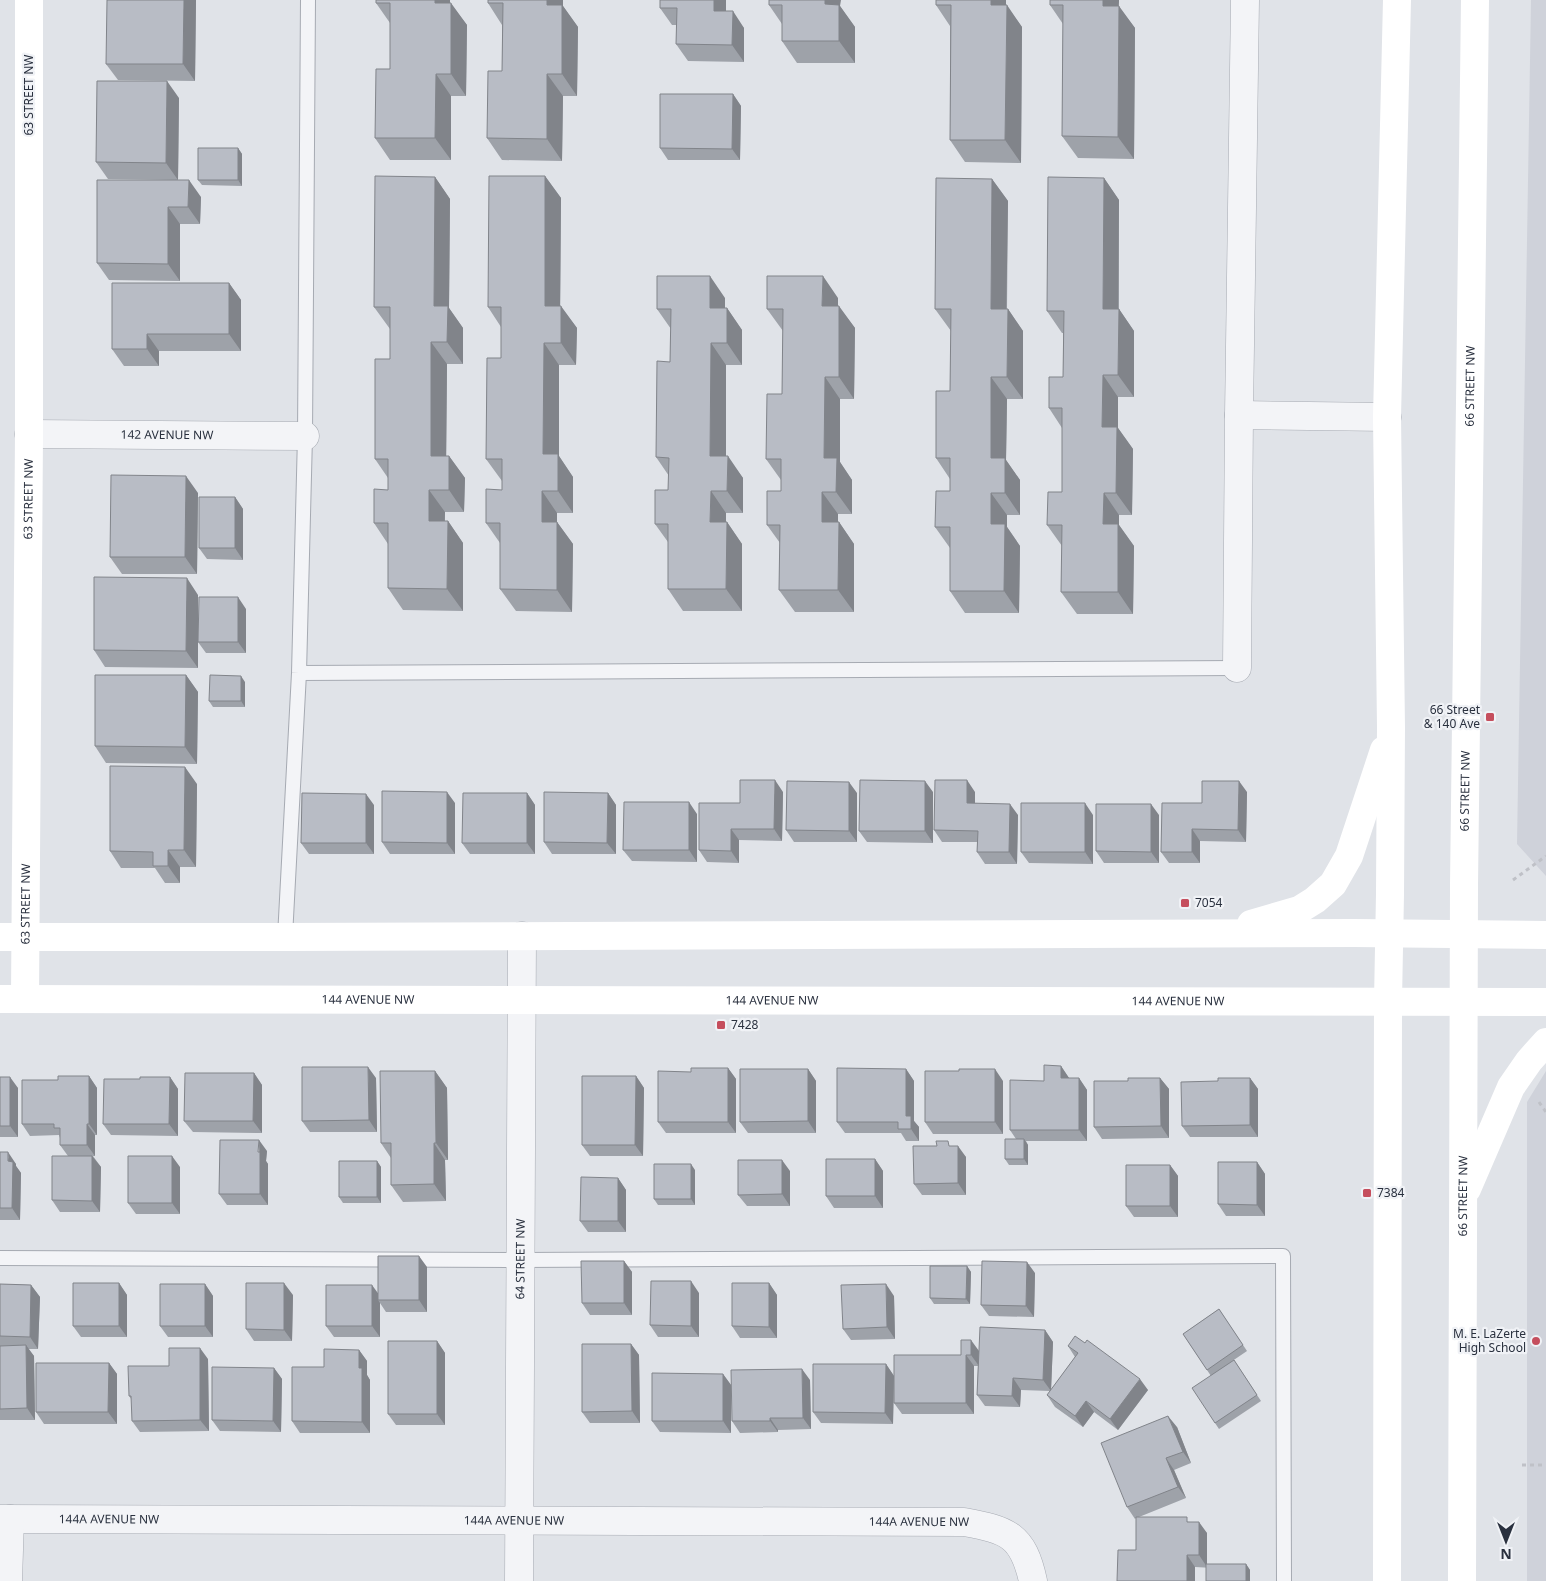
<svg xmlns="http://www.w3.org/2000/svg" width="1546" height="1581" viewBox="0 0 1546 1581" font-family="'Noto Sans',sans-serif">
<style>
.built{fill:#cfd2da}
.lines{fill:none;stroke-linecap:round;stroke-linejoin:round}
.lane-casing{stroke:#a6aab2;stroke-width:16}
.street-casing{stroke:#a6aab2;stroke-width:29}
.path{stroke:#bfc1c7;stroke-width:3;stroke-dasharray:4 4;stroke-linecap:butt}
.lane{stroke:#f3f4f7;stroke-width:14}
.street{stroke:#f3f4f7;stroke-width:28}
.secondary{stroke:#fff;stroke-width:28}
.wall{fill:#9ea2a9}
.shaded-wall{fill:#81848a}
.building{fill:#b8bcc5;stroke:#81848a}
.poi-dot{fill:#c54e5d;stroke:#f0f2f6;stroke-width:2}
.labels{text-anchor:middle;stroke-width:4.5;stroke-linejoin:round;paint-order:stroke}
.street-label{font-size:12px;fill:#2a313f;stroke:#f0f2f6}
.poi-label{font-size:12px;fill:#2a313f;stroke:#f0f2f6;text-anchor:start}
</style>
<rect width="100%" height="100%" fill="#e0e3e8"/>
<path class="built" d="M1531,0H1546V876L1517,844Z
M1546,1071V1581H1527V1102Z"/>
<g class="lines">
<g class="lane-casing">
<path id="lane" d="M299,673L1237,668
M285,937L299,673L305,436L308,0
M0,1258L521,1260L1283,1256L1284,1581"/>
</g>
<g class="street-casing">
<g id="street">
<path d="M1239,415L1387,417"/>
<path id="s1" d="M29,434L305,436"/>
<path d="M1237,668L1239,415L1245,0"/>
<path id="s2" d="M0,1519L964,1522C1008,1530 1023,1535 1033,1581"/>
<path d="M8,1581L10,1519"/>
<path id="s3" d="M519,1581L522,936"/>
</g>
</g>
<path class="path" d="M1513,880L1546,856
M1539,1102L1546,1112
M1522,1465H1546"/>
<use href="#lane" class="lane"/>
<use href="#street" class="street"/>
<g class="secondary">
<path d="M1251,924L1299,910L1315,900L1333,884L1349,856L1384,750"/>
<path d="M0,937H285L1354,933L1546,935"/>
<path id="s4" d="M0,999L1546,1002"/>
<path id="s5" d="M25,999L29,434V0"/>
<path d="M1467,1189L1511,1087L1529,1061L1546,1042"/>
<path d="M1387,1581L1388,1001L1390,894L1391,727L1387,417L1397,0"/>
<path id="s6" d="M1462,1581L1464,885L1475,0"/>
</g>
</g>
<path class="wall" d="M196,0L195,81L118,80L106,64Z
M488,0H563V6L578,27L577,96H563L562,161L502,160L487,138L502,71V25L488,3Z
M660,0L726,11L744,28V62L688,61L676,44L677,25H672L660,8Z
M1119,0L1118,6L1135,28L1134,159L1078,158L1062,136L1063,24L1050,5Z
M376,3H450L467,25L466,96H451V160H390L375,138L390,69V23Z
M769,5L840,6L855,27V63H797L782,41V24Z
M936,5H1006L1022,27L1021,163L965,162L950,140V26Z
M733,94L741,106L740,160H668L660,148Z
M179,98L178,180L108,179L96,162Z
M238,148L242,154V186L202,185L198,180Z
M545,176L561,198L560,306L577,328L576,365H559V456L573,477V513H557V522L573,544L572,612L516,611L500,589V543L486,523L502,490V481L486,459L501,358V327L488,307Z
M435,177L450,199L449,308L463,328V364H447L446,456H449L465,478L464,512H445V521H448L463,543V611L403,610L388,588V544L374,523L388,490V478L375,459L390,359V329L374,307Z
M1104,178L1119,200V309L1134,331V397H1118V428L1133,449L1132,515H1119V525L1134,546L1133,614H1077L1061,592L1062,546L1047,525L1062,492V428L1049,408L1063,377V333H1062L1047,311Z
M992,179L1008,201L1007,309H1008L1023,331V399H1007L1006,460L1020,480V515H1007V527L1020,546L1019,613H965L950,591V548L935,527L950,491V479L936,458L950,391L951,331L935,309Z
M97,180L201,197L200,224H180V281L109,280L97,263Z
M229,283L241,300V351H159V366H124L112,349Z
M725,298V308H727L742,330V365H726V456L743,478V513H726V522H727L742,544V611H683L668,589V542L655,524L668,490L669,476L656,457L670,362L671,329L657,309Z
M838,298V306L855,328L854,399H840V462L852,480V514H838V522H839L854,544V612H795L779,590L780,543L767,525L781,491V480L766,459L782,394L783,331L767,309Z
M198,493L197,574H122L110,557Z
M235,497L243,509V560L207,559L199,548Z
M198,595V668L105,667L94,650Z
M246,609V653H206L198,642Z
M186,675L198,692L197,764L106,763L95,746Z
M245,682V707H213L209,701Z
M197,784L196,867H180V883H165L155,868H121L110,851Z
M783,792L782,841L739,840V863L707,862L699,850L740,803Z
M933,792V843L867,842L859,831Z
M975,792V803L1018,815L1017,864H985L977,852V842H942L934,830Z
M1247,792L1246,842L1200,841V863H1169L1161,852L1202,803Z
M527,793L535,805V854H470L462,843Z
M608,793L616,805V854H552L544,842Z
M857,793V842H794L786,830Z
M455,803V854H390L382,842Z
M374,805V854H309L301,843Z
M697,814V862L632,861L623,850Z
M1093,815V864L1029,863L1021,852Z
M1159,815V863H1104L1096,851Z
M1061,1066L1069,1078H1079L1087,1090V1141H1026L1028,1145V1165H1009L1005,1159L1016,1139L1010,1130L1044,1081Z
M728,1068L736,1079V1133H666L658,1122L691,1072Z
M808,1069L816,1081V1133H748L740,1122Z
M906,1069L914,1081V1121L919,1127V1141H906L901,1133H845L837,1122Z
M435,1071L447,1088L448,1160H445L446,1201L403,1202L391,1185V1158L381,1143Z
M254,1073L262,1085V1133L193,1132L184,1121Z
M89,1076L97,1088V1135H95V1156H93L101,1167L100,1212H60L52,1200L68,1156L60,1145V1138L59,1135L30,1136L22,1124L58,1080Z
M636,1076L644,1088L643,1156H590L582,1145Z
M0,1077L18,1088V1137H0Z
M170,1077L178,1089V1136L111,1135L103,1124L140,1079Z
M376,1078L377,1132H310L302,1121Z
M1160,1078L1169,1089V1138L1102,1139L1094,1127L1128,1081Z
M1250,1078L1258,1089V1137H1190L1182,1126L1218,1081Z
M1003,1081V1134H933L925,1122Z
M952,1146L966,1157V1195H922L914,1184Z
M267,1151L266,1161L268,1164V1205H227L219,1194Z
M0,1152L16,1164V1166L21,1173L20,1220H0Z
M875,1159L883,1171V1208H834L826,1196Z
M377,1161L381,1167V1203H343L339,1197Z
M1257,1162L1265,1174V1216H1226L1218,1204Z
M1170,1165L1178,1176V1217H1134L1126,1206Z
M180,1167V1214H136L128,1203Z
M695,1170V1205H658L654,1199Z
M790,1171V1206H747L738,1195Z
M618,1178L626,1190V1232H588L580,1221Z
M624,1261L632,1272V1315H590L582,1303Z
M967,1266L971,1272L970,1304H934L930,1298Z
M427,1267V1312H386L380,1303V1337H334L326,1326L378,1293Z
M1035,1273L1034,1317L989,1316L981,1305Z
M119,1283L127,1295V1337H81L73,1326Z
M769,1283L777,1295V1338H740L732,1326Z
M0,1284L31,1285L40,1297L38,1349H28L34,1356L35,1420H0V1423Z
M205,1284L213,1296V1337H168L160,1326Z
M699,1293V1337H658L650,1325Z
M293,1295L292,1341H254L246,1329Z
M894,1296L895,1339L851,1340L843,1329Z
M1219,1309L1247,1351L1222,1368L1234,1360L1261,1401L1219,1429L1215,1423L1211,1376L1183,1334Z
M1045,1330L1053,1342L1051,1390L1075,1357L1068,1346L1148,1390L1118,1430L1094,1412L1083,1427L1055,1407L1047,1395L1050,1391L1021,1390L1020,1407L985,1406L977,1395L978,1366H974V1414H902L894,1403L961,1355L979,1351Z
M437,1341L445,1353V1425H396L388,1414Z
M631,1344L639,1355L640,1423H590L582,1412Z
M359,1350L367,1361V1375L370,1380V1433H300L292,1421L324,1367Z
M208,1359L209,1431L140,1432L132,1421V1400L129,1396L169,1366Z
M109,1363L117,1374V1424H44L36,1412Z
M886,1364L894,1376L893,1424L821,1423L813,1412Z
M274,1368L282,1379L281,1432L220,1431L212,1420Z
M723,1374L731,1385V1433L660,1432L652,1421Z
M810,1380L811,1429L778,1430V1432L740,1433L732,1421Z
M1177,1427L1191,1463L1174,1470L1186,1498L1139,1517L1190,1522L1207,1533V1564H1246L1250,1570L1195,1567V1581L1136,1518L1135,1519L1127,1507Z"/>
<path class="shaded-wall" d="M184,0H196L195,81L183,64Z
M435,0H450V25L435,3Z
M547,0H563V6L578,27L577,96L562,74L547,5Z
M714,0H726V28L714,11Z
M825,0H841L840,6L855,27V63L839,41L825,4Z
M991,0H1006V27L991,5Z
M1103,0H1119L1118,28L1103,6Z
M451,3L467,25L466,96L451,74Z
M1007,5L1022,27L1021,163L1005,140Z
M1119,6L1135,28L1134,159L1118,137Z
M733,11L744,28V62L732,45Z
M436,74L451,96V160L435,138Z
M547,74L563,96L562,161L547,139Z
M167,81L179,98L178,180L166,163Z
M733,94L741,106L740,160L732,149Z
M238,148L242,154V186L238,180Z
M545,176L561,198L560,328L545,306Z
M435,177L450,199L449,308L463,328V364L447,342L434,306Z
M1104,178L1119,200L1118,331L1103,309Z
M992,179L1008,201L1006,331L991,309Z
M189,180L201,197L200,224L188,207Z
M168,207L180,224V281L168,264Z
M710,276L725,298V330L710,308Z
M823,276L838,298V328L822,306Z
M229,283L241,300V351L229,334Z
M561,306L577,328L576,365L561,343Z
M839,306L855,328L854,399L839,377Z
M727,308L742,330V365L727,343Z
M1008,309L1023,331V399L1007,377Z
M1119,309L1134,331V397L1118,375Z
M147,334L159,351V366L147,349Z
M431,342L447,364L446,478L431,456Z
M544,343L559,365V456L573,477V513L558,491L543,454Z
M711,343L726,365V478L710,456Z
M1103,375L1118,397V428L1133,449L1132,515L1116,493L1102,427Z
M825,377L840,399V462L852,480V514L836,492L824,458Z
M991,377L1007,399L1006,460L1020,480V515L1005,493L991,458Z
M449,456L465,478L464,512L449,490Z
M728,456L743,478V513L727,491Z
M186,476L198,493L197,574L185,557Z
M429,490L445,512L444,543L429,521Z
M542,491L557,513V544L542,522Z
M711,491L726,513V544L710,522Z
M822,492L838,514V544L822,522Z
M991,493L1007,515V527L1020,546L1019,613L1004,591L991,524Z
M1104,493L1119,515V525L1134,546L1133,614L1118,592L1103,524Z
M235,497L243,509V560L235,548Z
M448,521L463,543V611L447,589Z
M557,522L573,544L572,612L557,590Z
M727,522L742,544V611L726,589Z
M839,522L854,544V612L838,590Z
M187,578L198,595V668L186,651Z
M238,597L246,609V653L238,642Z
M186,675L198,692L197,764L185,747Z
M241,676L245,682V707L241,701Z
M185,767L197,784L196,867L184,850Z
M775,780L783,792L782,841L774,829Z
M967,780L975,792V815L967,803Z
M925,781L933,792V843L925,831Z
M1239,781L1247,792L1246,842L1238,830Z
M849,782L857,793V842L849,831Z
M447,792L455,803V854L447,843Z
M527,793L535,805V854L527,843Z
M608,793L616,805V854L607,843Z
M366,794L374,805V854L366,843Z
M689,802L697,814V862L689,850Z
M1085,803L1093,815V864L1085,852Z
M1010,804L1018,815L1017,864L1009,852Z
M1151,804L1159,815V863L1151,852Z
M731,829L739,840V863L731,851Z
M1192,829L1200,841V863L1192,852Z
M168,850L180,867V883L168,866Z
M1061,1066L1069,1078V1090L1061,1078Z
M368,1067L376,1078L377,1132L369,1120Z
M728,1068L736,1079V1133L728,1122Z
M808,1069L816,1081V1133L808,1121Z
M906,1069L914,1081V1121L919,1127V1141L911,1129L906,1116Z
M995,1069L1003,1081V1134L995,1122Z
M435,1071L447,1088L448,1160L436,1143Z
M254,1073L262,1085V1133L253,1121Z
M89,1076L97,1088V1135L89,1124Z
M636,1076L644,1088L643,1156L635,1145Z
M10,1077L18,1088V1137L10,1126Z
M170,1077L178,1089V1136L169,1124Z
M1079,1078L1087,1090V1141L1079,1130Z
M1160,1078L1169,1089V1138L1161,1126Z
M1250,1078L1258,1089V1137L1250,1125Z
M87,1124L95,1135V1156L87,1145Z
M1024,1139L1028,1145V1165L1024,1159Z
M259,1140L267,1151L266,1161L268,1164V1205L260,1194Z
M434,1143L445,1160L446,1201L434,1184Z
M958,1146L966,1157V1195L958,1183Z
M8,1152L16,1164V1166L21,1173L20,1220L12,1208Z
M92,1156L101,1167L100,1212L92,1201Z
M172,1156L180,1167V1214L172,1203Z
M875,1159L883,1171V1208L875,1196Z
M782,1160L790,1171V1206L782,1194Z
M377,1161L381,1167V1203L377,1197Z
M1257,1162L1265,1174V1216L1257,1205Z
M691,1164L695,1170V1205L691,1199Z
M1170,1165L1178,1176V1217L1170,1206Z
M618,1178L626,1190V1232L618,1221Z
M419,1256L427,1267V1312L419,1300Z
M624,1261L632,1272V1315L624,1303Z
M1027,1262L1035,1273L1034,1317L1026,1306Z
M967,1266L971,1272L970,1304L966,1299Z
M691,1281L699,1293V1337L691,1326Z
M119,1283L127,1295V1337L119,1326Z
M284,1283L293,1295L292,1341L284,1330Z
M769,1283L777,1295V1338L769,1327Z
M205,1284L213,1296V1337L205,1326Z
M886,1284L894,1296L895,1339L887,1327Z
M31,1285L40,1297L38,1349L30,1337Z
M372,1285L380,1296L378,1300L380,1303V1337L372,1326Z
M1045,1330L1053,1342L1051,1391L1043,1380Z
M971,1340L979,1351V1366L971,1355Z
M437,1341L445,1353V1425L437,1414Z
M631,1344L639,1355L640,1423L632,1411Z
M26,1345L34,1356L35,1420L27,1408Z
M200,1348L208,1359L209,1431L200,1420Z
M359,1350L367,1361V1375L370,1380V1433L362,1422L359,1368Z
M966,1355L974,1366V1414L966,1403Z
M109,1363L117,1374V1424L108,1412Z
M886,1364L894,1376L893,1424L885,1413Z
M274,1368L282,1379L281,1432L273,1421Z
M802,1369L810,1380L811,1429L803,1418Z
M723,1374L731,1385V1433L723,1421Z
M1013,1378L1021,1390L1020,1407L1012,1396Z
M1140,1379L1148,1390L1118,1430L1110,1419Z
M1086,1401L1094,1412L1083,1427L1075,1416Z
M1168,1416L1177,1427L1191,1463L1183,1452Z
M770,1418L778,1430V1432L770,1421Z
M1166,1458L1174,1470L1186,1498L1178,1487Z
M1199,1522L1207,1533V1567L1199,1555Z
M1187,1555L1195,1567V1581H1187Z
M1246,1564L1250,1570V1581H1246Z"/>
<path class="building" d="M107,0H184L183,64H106Z
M376,0H435V3H451V74H436L435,138H375L376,69H390V3H376Z
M488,0H547V5H562V74H547V139L487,138L488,71H502L503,3H488Z
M660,0H714V11H733L732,45L676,44L677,8H660Z
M769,0H825V4L839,5V41H782V5H769Z
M936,0H991V5H1007L1005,140H950L951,5H936Z
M1050,0H1103V6H1119L1118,137L1062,136L1063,5H1050Z
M97,81H167L166,163L96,162Z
M660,94H733L732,149L660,148Z
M198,148H238V180H198Z
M375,176L435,177L434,306H448L447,342H431V456H449V490H429V521H448L447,589L388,588V523H374V489L388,490V459H375V359H390V307H374Z
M489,176H545V306H561V343H544L543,454H558V491H542V522H557V590L500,589V523H486V489L502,490V459H486L487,358H501V307H488Z
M1048,177L1104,178L1103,309H1119L1118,375H1103L1102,427H1117L1116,493H1104L1103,524H1118V592H1061L1062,525H1047L1048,492H1062V408H1049V377H1063L1064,311H1047Z
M936,178L992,179L991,309H1008L1007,377H991V458H1005V493H991V524H1005L1004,591H950V527H935L936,491H950V458H936V391H950L951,309H935Z
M97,180H189L188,207H168V264L97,263Z
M657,276H710V308H727V343H711L710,456H728L727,491H711L710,522H727L726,589H668V524H655V490H668L669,458L656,457L657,361L670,362L671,309H657Z
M767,276H823L822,306H839V377H825L824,458H837L836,492H822V522H839L838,590H779L780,525H767V491H781V459H766L767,394H782L783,309H767Z
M112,283H229V334H147V349H112Z
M111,475L186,476L185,557H110Z
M199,497H235V548H199Z
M94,577L187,578L186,651L94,650Z
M199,597H238V642H198Z
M95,675H186L185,747L95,746Z
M210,675L241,676V701H209Z
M110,766L185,767L184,850H168V866H153V852L110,851Z
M740,780H775L774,829H731V851L699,850V803H740Z
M860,780L925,781V831H859Z
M935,780H967V803L1010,804L1009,852H977L978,831L934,830Z
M787,781L849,782V831L786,830Z
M1202,781H1239L1238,830L1192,829V852H1161L1162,803H1202Z
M382,791L447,792V843L382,842Z
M544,792L608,793L607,843L544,842Z
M302,793L366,794V843H301Z
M463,793H527V843H462Z
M624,802H689V850H623Z
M1021,803H1085V852H1021Z
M1096,804H1151V852L1096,851Z
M1044,1065L1061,1066V1078H1079V1130H1010V1080L1044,1081Z
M302,1067H368L369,1120L302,1121Z
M691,1068H728V1122H658V1071L691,1072Z
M837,1068L906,1069V1116H911V1129H898V1122H837Z
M740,1069H808V1121L740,1122Z
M959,1069H995V1122H925V1071H959Z
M380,1071H435L436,1143H434V1184L391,1185V1143H381Z
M185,1073H254L253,1121H184Z
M58,1076H89V1124H87V1145H60V1128H54V1124H22V1080H58Z
M582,1076H636L635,1145H582Z
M0,1077H10V1126H0Z
M140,1077H170L169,1124H103L104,1079H140Z
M1128,1078H1160L1161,1126L1094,1127V1081H1128Z
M1218,1078H1250V1125L1182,1126L1181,1082L1218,1081Z
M1005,1139H1024V1159H1005Z
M220,1140H259L258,1152H260V1194H219Z
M936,1141H948L949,1146H958V1183L914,1184L913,1146H937Z
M0,1152H8V1161L13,1162L12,1208H0Z
M52,1156H92V1201L52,1200Z
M128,1156H172V1203H128Z
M826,1159H875V1196H826Z
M738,1160H782V1194L738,1195Z
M339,1161H377V1197H339Z
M1218,1162H1257V1205L1218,1204Z
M654,1164H691V1199H654Z
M1126,1165H1170V1206H1126Z
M581,1177L618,1178V1221H580Z
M378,1256H419V1300H378Z
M581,1261H624V1303H582Z
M982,1261L1027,1262L1026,1306L981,1305Z
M930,1266H967L966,1299L930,1298Z
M651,1281H691V1326L650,1325Z
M73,1283H119V1326H73Z
M246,1283H284V1330L246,1329Z
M732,1283H769V1327L732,1326Z
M0,1284L31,1285L30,1337L0,1336Z
M160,1284H205V1326H160Z
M886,1284L887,1327L843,1329L841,1285Z
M326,1285H372V1326H326Z
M1219,1309L1243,1345L1207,1370L1183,1334Z
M980,1327L1045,1330L1043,1380L1013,1378L1012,1396L977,1395Z
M1075,1336L1085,1343L1087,1340L1140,1379L1110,1419L1086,1401L1075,1416L1047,1395L1078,1353L1068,1346Z
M961,1340H971V1355H966V1403H894V1355H961Z
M388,1341H437V1414H388Z
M582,1344H631L632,1411L582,1412Z
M26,1345L27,1408L0,1409V1346Z
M169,1348H200V1420L132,1421L131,1396H129L128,1366H169Z
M324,1349L359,1350V1368H362V1422L292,1421V1367H324Z
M1234,1360L1257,1395L1215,1423L1192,1388Z
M36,1363H109L108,1412H36Z
M813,1364H886L885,1413L813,1412Z
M212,1367L274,1368L273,1421L212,1420Z
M802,1369L803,1418H770V1421H732L731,1370Z
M652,1373L723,1374V1421H652Z
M1168,1416L1183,1452L1166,1458L1178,1487L1127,1507L1101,1443Z
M1136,1517H1187V1522H1199V1555H1187V1581H1117L1118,1550H1136Z
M1206,1564H1246V1581H1206Z"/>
<g class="poi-dot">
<rect x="1485" y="712" width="10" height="10" rx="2.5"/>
<rect x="1180" y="898" width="10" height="10" rx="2.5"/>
<rect x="716" y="1020" width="10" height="10" rx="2.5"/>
<rect x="1362" y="1188" width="10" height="10" rx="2.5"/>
<circle cx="1536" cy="1341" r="5"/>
</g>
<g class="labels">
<g class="street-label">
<text transform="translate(29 95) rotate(-90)" y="4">63 STREET NW</text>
<text dy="4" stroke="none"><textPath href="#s6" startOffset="1195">66 STREET NW</textPath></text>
<text dy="4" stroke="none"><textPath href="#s1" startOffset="138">142 AVENUE NW</textPath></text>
<text dy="4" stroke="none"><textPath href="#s5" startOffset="500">63 STREET NW</textPath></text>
<text dy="4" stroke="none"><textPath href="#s6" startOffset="790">66 STREET NW</textPath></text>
<text dy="4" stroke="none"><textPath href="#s5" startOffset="95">63 STREET NW</textPath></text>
<text dy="4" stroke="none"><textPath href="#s4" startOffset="368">144 AVENUE NW</textPath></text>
<text dy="4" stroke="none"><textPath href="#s4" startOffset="772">144 AVENUE NW</textPath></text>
<text dy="4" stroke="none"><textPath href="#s4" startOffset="1178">144 AVENUE NW</textPath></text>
<text dy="4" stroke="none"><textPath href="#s6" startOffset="385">66 STREET NW</textPath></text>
<text dy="4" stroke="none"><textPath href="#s3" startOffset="322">64 STREET NW</textPath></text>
<text dy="4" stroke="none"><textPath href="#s2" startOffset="109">144A AVENUE NW</textPath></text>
<text dy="4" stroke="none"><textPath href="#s2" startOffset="514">144A AVENUE NW</textPath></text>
<text dy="4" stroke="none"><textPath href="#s2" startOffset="919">144A AVENUE NW</textPath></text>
</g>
<g class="poi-label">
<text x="1480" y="714" text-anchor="end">66 Street<tspan x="1480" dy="14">&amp; 140 Ave</tspan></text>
<text x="1195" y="907">7054</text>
<text x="731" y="1029">7428</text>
<text x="1377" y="1197">7384</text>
<text x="1526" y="1338" text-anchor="end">M. E. LaZerte<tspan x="1526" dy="14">High School</tspan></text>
</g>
</g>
<g transform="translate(1506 1541) rotate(180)" stroke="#f0f2f6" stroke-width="4" paint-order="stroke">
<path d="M0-4L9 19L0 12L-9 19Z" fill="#2a313f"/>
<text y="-8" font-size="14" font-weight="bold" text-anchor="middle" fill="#2a313f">N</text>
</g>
</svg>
